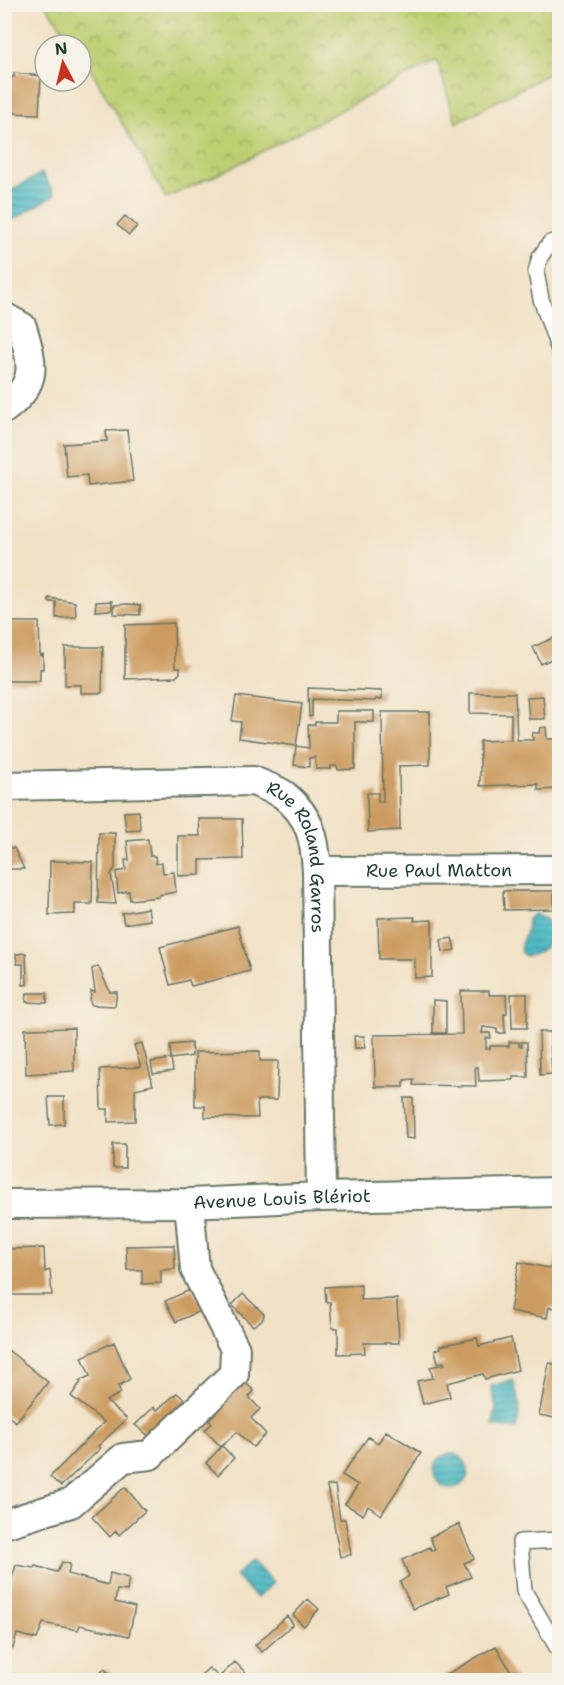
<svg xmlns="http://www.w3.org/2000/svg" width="564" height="1685" viewBox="0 0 564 1685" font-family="'Shantell Sans',sans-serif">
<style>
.park{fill:url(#park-crowns);stroke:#6e8653;stroke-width:1.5}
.water{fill:url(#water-rules);stroke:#357b7c;stroke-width:1.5}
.building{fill:#cc9b5f}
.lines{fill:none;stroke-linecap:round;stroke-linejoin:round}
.service-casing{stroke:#687667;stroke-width:18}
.minor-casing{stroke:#687667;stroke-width:32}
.service{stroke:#fff;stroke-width:15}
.minor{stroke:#fff;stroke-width:28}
.labels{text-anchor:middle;stroke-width:6;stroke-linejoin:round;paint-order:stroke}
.street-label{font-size:18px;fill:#1f3d34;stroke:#f7f3e8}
</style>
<defs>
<pattern id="park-crowns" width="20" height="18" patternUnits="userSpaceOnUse" patternTransform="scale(1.5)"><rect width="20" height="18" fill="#becf72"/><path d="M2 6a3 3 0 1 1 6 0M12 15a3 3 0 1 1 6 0" fill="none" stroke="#9aa95e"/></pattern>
<pattern id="water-rules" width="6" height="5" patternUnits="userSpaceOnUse" patternTransform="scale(1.5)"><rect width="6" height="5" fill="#4bb9c5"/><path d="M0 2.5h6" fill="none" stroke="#3e98a1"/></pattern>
</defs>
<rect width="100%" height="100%" fill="#f7f3e8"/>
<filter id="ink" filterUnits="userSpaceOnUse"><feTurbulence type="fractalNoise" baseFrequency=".0167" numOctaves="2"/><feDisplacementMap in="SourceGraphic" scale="12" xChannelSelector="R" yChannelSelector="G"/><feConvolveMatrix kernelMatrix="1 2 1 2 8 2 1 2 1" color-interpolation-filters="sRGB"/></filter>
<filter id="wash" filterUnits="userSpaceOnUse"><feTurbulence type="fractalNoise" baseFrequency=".008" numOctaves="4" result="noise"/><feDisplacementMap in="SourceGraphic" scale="24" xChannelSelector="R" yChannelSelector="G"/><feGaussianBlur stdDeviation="1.35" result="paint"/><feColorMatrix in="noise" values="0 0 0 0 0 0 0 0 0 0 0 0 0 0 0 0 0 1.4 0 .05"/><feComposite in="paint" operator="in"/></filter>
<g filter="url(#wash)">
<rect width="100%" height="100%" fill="#f1e1c5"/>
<path class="park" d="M45,5H559V68L456,123L437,60L225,171L166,198L81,53V45H75Z"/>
<path class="water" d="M42,173L55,195L6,224L5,194Z
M534,914C559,915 555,954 526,956L521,953C518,941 529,935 528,919Z
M513,1380L520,1406L517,1429L493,1426L496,1407L491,1386Z
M434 1471a17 17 0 1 1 34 0a17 17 0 1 1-34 0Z
M252,1561L273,1583L257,1598L235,1576Z"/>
<g id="blocks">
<path class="building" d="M14,73L41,76L39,114L4,113V76L14,77Z
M125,216L137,226L129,235L117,225Z
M127,430L133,481L88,486L87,475L67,477L64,444L107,441L106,431Z
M49,598L75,602L76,617L56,618V602H49Z
M112,601V610L95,611L96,602Z
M5,603H8V622H39L40,655L43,654V669H40V681H5Z
M128,604L140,605V615L114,614V605Z
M174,623L175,668H180V673L176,677L125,679V625Z
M560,635V655L541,664L533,647Z
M65,647H103L102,693H81V685H65Z
M308,688L382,691V699H376L375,701L312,699V716L309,717Z
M470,693H515L517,740H533L532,733H539L540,728L546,727L547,739H559L560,789L538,790V784L480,786V741L511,740V714L470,713Z
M236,696L302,704L296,746L239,738L241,722L232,721Z
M543,696L545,719H529L527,697Z
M336,711H374V722H355V769L338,770L337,766H331V769H316L315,757L309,758V767L294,765L296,746L309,748L308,725H315V722H336Z
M382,712H430V765L399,766L400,830L368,832L367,793H378V802H383Z
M139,811L140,830L126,831L124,812Z
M199,819H242L243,859L200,860V875L178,876V836H200Z
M99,833H115V868L111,874L116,904L98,903Z
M148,839L150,856H155L156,864L162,863L163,873L174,872L176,892L159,895V897L130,900L129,891L118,893L116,872L126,870L125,860H129L127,841Z
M5,848H14L24,869H5Z
M50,861L93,862L92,904H75V914L49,915Z
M503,891H554V909L504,910Z
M148,908L150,920L124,924L122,913Z
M415,917L414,921L432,920V977L415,978V959H379L378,918Z
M238,926L250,971L191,986L189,980L170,985L160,947Z
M452,938L455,950L443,952L441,940Z
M26,953L27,985H23V964H17L16,954Z
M98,966L110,992H117L115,1006L92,1005L90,1002L91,991L95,992L92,969Z
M461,991H489V995H506L507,1013L504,1014L505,1033H497V1029L483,1027L482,1033H490L491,1038H486V1049H490V1046H509V1042H519V1046H522L521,1042H527L528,1077H513V1080L479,1081L478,1067H475L476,1086L413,1085L414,1079L404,1080V1087H375L374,1035L462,1034Z
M27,993H47V1003L26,1002Z
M511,994H527V1028H512Z
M433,1000L446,1001V1033H433Z
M74,1028V1071L26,1074L25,1029Z
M539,1032H550L552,1074L540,1075Z
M354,1036H364L365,1048H355Z
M556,1042H560V1099H558Z
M142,1043L153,1085L135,1089V1121L108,1122V1109H101L100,1069L141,1067L134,1045Z
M191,1043L192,1056L171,1059L170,1045Z
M260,1051V1061H278L277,1100H257L258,1118L205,1117V1106H195V1052Z
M171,1059L173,1071L153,1074L151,1062Z
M48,1097H64V1124L50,1125Z
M404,1098H413L414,1139L406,1138Z
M113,1144H125V1168H113Z
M174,1245L175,1269L161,1270V1283L142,1284V1270H127L126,1246Z
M44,1248L45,1272L50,1270L52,1295H4V1249Z
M557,1256H560V1309L549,1307L547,1318L510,1311L519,1262L554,1269Z
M361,1285V1300L397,1299L399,1343H364L365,1353L338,1354V1328H332L330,1302H326L325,1287Z
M192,1289L204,1309L176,1322L165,1301Z
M243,1294L264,1314L263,1319L253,1326L232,1305Z
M477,1338L479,1346L511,1338L518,1370L485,1379L483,1374L447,1383L450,1397L423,1404L417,1381L433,1378L430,1367L445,1364L444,1362L438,1363L435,1350L441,1348L440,1346Z
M114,1342L130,1379L118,1386L121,1393L106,1401L127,1419L98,1446L100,1449L61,1486L50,1477L104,1422L71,1396L81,1382L79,1381L90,1376L82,1357Z
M8,1350L48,1382L16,1422L4,1413V1355Z
M549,1363L560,1365V1419L539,1415Z
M242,1379L254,1391L249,1397L260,1409L251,1418L266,1434L253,1447L237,1432L222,1446L234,1458L218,1475L206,1463L221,1447L205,1430L212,1423L206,1417Z
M177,1393L192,1406L153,1439L135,1425L154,1407L157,1410Z
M386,1431L421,1453L381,1515L368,1506L363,1515L345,1504L358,1485L342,1475L368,1437L378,1443Z
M335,1485L340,1519H345L351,1555L340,1557L327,1486Z
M125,1487L145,1511L119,1535L116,1531L110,1537L92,1517Z
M459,1524L474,1559L464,1563L471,1577L446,1587L449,1594L413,1609L400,1582L409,1576L402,1560L430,1547L432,1551L435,1550L430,1537Z
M62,1562L70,1564L68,1574L108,1585L110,1573L129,1578L127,1591L117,1590L115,1602L135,1607L129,1636L80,1625L78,1630L43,1623L37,1639L17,1634L13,1648L4,1645V1591H8L16,1565L34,1568L35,1566L57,1572Z
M308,1599L319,1609L304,1626L293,1615Z
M287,1616L293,1624L262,1652L255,1645Z
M496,1646L516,1680H437Z
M235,1662L253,1680H195L209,1668L219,1677Z
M104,1669L118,1680H94Z"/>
</g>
</g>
<g filter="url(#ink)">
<use href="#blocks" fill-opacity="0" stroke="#687667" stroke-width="1.5"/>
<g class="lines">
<g class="service-casing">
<path id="service" d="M560,240L550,243L540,257L536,272L541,299L560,353
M560,1540L520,1542L524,1591L560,1652"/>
</g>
<g class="minor-casing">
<g id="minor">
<path d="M4,317L22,327C33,364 39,383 4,409"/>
<path id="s1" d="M4,786L254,781C263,786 276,789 284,795C311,817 315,839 317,871L321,1197"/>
<path id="s2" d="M317,871L560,870"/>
<path id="s3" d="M4,1204L189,1203L321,1197L560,1192"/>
<path d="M4,1524L71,1503L123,1458L150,1455L234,1374L235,1349L195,1269L189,1203"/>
</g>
</g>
<use href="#service" class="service"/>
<use href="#minor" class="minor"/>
</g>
</g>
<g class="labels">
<g class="street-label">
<text dy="6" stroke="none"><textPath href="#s1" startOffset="348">Rue Roland Garros</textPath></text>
<text dy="6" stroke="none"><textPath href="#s2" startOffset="122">Rue Paul Matton</textPath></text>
<text dy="6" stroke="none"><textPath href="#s3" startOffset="278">Avenue Louis Blériot</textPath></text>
</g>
</g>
<rect width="564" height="1685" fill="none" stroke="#f7f3e8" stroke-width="24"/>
<g transform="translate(63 63) rotate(353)"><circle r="28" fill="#f7f3e8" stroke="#a1aaa0" stroke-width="1.5"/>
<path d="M0-4.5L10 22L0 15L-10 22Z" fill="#c8321e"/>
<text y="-9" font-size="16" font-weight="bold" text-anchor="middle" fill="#1f3d34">N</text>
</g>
</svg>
